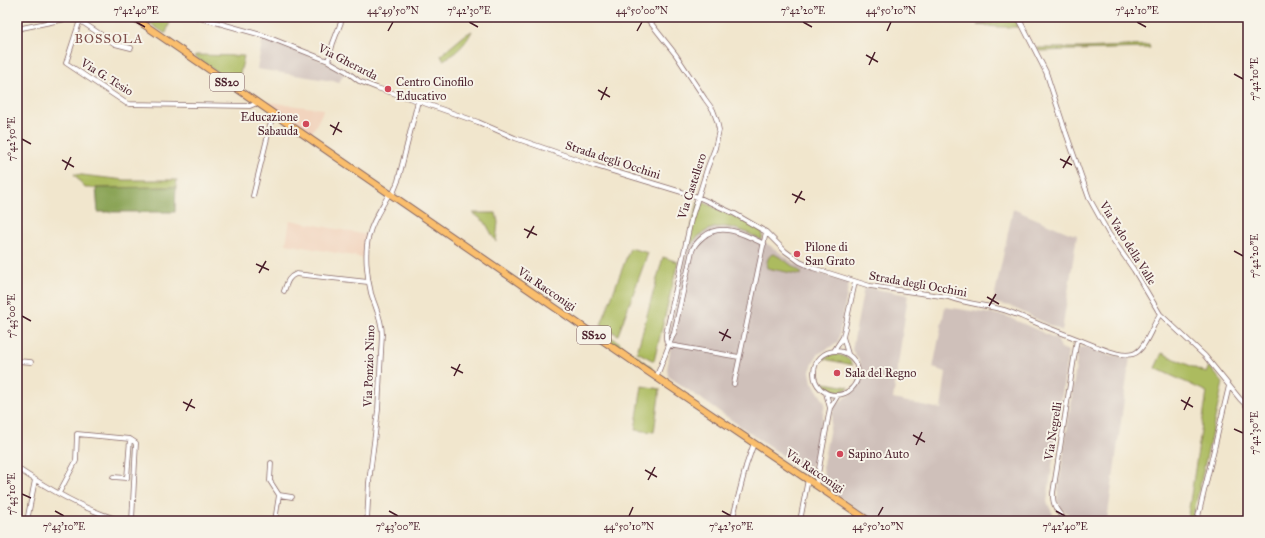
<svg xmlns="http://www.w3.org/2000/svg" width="1265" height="538" viewBox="0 0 1265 538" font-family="'IM FELL Great Primer',serif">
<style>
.built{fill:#f2d4be}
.industrial{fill:#cfc0ba}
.green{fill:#acbb5e;stroke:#7b6d44}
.forest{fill:#89a355;stroke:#6a6140}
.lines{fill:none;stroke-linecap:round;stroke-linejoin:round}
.minor-casing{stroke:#846564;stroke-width:5.5}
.primary-casing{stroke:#846564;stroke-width:8}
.minor{stroke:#fff;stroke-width:4}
.primary{stroke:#fabe6d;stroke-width:6}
.ticks{fill:none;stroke:#4a1f2b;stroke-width:1.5}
.poi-dot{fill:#d1495b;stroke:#f7f3e8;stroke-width:1.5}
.labels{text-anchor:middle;stroke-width:4;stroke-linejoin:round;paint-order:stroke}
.shield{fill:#f7f3e8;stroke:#7e5f64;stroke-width:1}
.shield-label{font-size:11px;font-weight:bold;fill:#4a1f2b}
.street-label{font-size:12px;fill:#4a1f2b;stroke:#f7f3e8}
.poi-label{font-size:12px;fill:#4a1f2b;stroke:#f7f3e8;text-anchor:start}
.neighbourhood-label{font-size:13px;letter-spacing:1px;fill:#80504c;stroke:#f7f3e8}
.neatline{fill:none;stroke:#4a1f2b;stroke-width:1.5}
.ticks-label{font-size:10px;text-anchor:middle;fill:#4a1f2b}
</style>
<rect width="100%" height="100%" fill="#f7f3e8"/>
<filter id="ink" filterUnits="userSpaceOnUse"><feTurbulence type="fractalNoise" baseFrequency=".025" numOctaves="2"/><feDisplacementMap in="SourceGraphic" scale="8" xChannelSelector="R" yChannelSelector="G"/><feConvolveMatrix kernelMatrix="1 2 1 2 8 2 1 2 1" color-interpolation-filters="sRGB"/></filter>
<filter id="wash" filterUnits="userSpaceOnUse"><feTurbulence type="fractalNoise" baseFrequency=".012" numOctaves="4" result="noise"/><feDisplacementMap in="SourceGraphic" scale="16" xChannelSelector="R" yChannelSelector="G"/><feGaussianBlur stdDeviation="0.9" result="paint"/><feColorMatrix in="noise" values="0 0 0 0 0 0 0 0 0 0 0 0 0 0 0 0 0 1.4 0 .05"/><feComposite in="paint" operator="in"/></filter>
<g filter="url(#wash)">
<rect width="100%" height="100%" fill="#f1e6cd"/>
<path class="built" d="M262,101L296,106L324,109L311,135Z
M290,220L367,235L365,258L286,244Z"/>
<path class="industrial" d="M263,37L327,63L344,74L339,82L257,69Z
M1013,209L1069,233L1077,235L1062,331L1010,306L993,303Z
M728,227L743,231L762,240L793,262L811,270L849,283L838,342L829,348L818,354L814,361L810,371L812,382L825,403L817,449L808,473L668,376L667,369L670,351L668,338L687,248L701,234L711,228Z
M864,287L908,295L893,399L941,409L946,372L933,368L945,307L1006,316L1057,339L1061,348L1068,351L1047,502L1054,516L1059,521H875L828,489L824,479L823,464L834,406L854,391L859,384L861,374L860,362L852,350Z
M1080,347H1087L1108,355L1130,357L1107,521H1075L1061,508L1057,500L1078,352Z"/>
<path class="green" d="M141,17H172L166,33H164Z
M1010,17H1015L1018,27H998L977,25L1009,20Z
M472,31C465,45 457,53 443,60L441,55L465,35Z
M1149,45L1150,48L1039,51L1037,48H1082Z
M196,55L244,56L238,83L235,85L194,56Z
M74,174L124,180H177L176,187L85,188Z
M698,202H703L756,227L763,233L762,240C735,226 713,217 690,245L687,244Z
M473,213H496L498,222L496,242L485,222Z
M630,248L648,253L618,335L601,325Z
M773,254C779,255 794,268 801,272V275L767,268C766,263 768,255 773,254Z
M663,257L678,262L654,361L637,352Z
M598,328L620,343L626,349L640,358L652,368V371L599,335L595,330Z
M1162,353L1206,373L1209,366L1223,383L1192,521H1187L1207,392L1155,368Z
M836,354C844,356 849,358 853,365L824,359L830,355Z
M819,382L849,387C838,397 826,393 819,382Z
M642,386L660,389L654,432L635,430Z"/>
<path class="forest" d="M176,187L175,212H98L96,188Z"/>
</g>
<g filter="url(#ink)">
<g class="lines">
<g class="minor-casing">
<path id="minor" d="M81,17L66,63L126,103L129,104L250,106L257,103
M197,17L265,36L328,61L346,71L359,81L377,88L418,101L398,181L392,196
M646,17L676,55L705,99L713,110L717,121L719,130L715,148L707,169L691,220L666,334C666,338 665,342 669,345L656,378
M1018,17L1046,72L1066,133L1089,198L1109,234L1134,270L1160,314L1205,356L1240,399L1248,407
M79,20L115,44L131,48
M17,29L75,17
M328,61L333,43L343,17
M418,101L478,122L515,138L593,165L698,197L735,214L759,228L766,232L785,251L800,262L813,268L870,286L948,297C966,304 986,305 1004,310C1017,314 1031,321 1044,326C1061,333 1078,339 1095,346C1106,350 1121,357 1133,354C1145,351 1153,324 1160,314
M253,196L273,114
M284,291C287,283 288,277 296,274L368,282
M843,337L848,354
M814 373a22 22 0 1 1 44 0a22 22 0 1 1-44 0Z
M834,351L843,337L855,282
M739,357L669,345L674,333L692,251C694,245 698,241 703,237C721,221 746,235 764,244
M17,361L31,362
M734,384L766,232
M826,393L830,408
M130,439L136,443L132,521
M271,463L270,481L279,495L292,497
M17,468C47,488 90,513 124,521
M816,485L830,408L838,395
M59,493L76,461L77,434L130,439L127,478L113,477
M27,521L35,480
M275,521L279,495
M367,521L369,482L378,410L382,334C382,319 375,307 371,293C367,277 364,252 369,235C372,221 382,207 389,194
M732,521L746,466L754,443
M800,521L808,479
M1066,521C1058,512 1052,506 1053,493L1077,339
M1197,521L1229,386"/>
</g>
<g class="primary-casing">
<path id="primary" d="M133,17L647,371L869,521"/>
</g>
<use href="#minor" class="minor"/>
<use href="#primary" class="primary"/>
</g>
</g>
<path class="ticks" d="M136,22L145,27M469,22L478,27M803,22L812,27M1137,22L1146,27M388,31L393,22M637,31L642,22M887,31L891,22M866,55L878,62M869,65L875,52M1234,74L1243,79M598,90L610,97M601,100L607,87M330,125L342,132M333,135L339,122M22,139L31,144M1060,159L1072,165M62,160L74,167M1063,168L1070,156M65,170L71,157M792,194L805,200M795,203L802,191M524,229L537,235M527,238L534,226M1234,251L1243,256M256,264L269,270M259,273L266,261M987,297L999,304M989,306L996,294M22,316L31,321M719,332L731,338M722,341L728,329M451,367L463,373M454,376L460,364M1181,400L1193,407M183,402L195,408M1184,410L1190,397M186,411L192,399M1234,429L1243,433M913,435L925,442M916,445L922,432M645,470L657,477M648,480L655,467M22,494L31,498M55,511L64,516M389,511L398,516M722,511L731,516M1056,511L1065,516M629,516L633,507M878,516L883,507"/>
<g class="poi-dot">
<circle cx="388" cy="89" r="4"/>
<circle cx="306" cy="124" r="4"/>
<circle cx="797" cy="254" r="4"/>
<circle cx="837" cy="373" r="4"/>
<circle cx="840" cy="454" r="4"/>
</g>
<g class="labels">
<g class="shield">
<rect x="210" y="73" width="34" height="18" rx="3"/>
<rect x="577" y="326" width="34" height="18" rx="3"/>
</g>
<g class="shield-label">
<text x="227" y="86">SS20</text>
<text x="594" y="339">SS20</text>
</g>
<g class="street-label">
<text transform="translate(348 62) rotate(27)" y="4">Via Gherarda</text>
<text transform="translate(107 77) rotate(32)" y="4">Via G. Tesio</text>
<text transform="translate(613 160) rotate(18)" y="4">Strada degli Occhini</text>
<text transform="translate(692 186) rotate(-72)" y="4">Via Castellero</text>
<text transform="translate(1128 243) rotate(58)" y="4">Via Vado della Valle</text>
<text transform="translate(918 284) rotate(10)" y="4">Strada degli Occhini</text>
<text transform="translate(547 289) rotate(34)" y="4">Via Racconigi</text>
<text transform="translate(369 366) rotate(-88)" y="4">Via Ponzio Nino</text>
<text transform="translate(1053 431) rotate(-81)" y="4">Via Negrelli</text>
<text transform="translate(815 471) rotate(34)" y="4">Via Racconigi</text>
</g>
<g class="poi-label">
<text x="396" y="86">Centro Cinofilo<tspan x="396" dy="14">Educativo</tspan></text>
<text x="298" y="121" text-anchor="end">Educazione<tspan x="298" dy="14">Sabauda</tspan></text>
<text x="805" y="251">Pilone di<tspan x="805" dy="14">San Grato</tspan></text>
<text x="845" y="377">Sala del Regno</text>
<text x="848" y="458">Sapino Auto</text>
</g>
<g class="neighbourhood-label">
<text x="109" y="43">BOSSOLA</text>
</g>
</g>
<rect width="1265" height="538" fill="none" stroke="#f7f3e8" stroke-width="44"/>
<rect x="22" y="22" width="1221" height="494" class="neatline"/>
<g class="ticks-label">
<text x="136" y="14">7°42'40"E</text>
<text x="393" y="14">44°49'50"N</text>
<text x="469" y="14">7°42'30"E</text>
<text x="642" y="14">44°50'00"N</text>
<text x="803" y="14">7°42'20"E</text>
<text x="891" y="14">44°50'10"N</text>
<text x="1137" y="14">7°42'10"E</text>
<text transform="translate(1254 79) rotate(-90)" y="4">7°42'10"E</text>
<text transform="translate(11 139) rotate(-90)" y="4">7°42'50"E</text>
<text transform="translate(1254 256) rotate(-90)" y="4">7°42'20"E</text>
<text transform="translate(11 316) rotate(-90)" y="4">7°43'00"E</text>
<text transform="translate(1254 433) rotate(-90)" y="4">7°42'30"E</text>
<text transform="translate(11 494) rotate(-90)" y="4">7°43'10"E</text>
<text x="64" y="530">7°43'10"E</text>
<text x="398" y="530">7°43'00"E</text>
<text x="629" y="530">44°50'10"N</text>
<text x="731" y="530">7°42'50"E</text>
<text x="878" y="530">44°50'20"N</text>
<text x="1065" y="530">7°42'40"E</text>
</g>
</svg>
